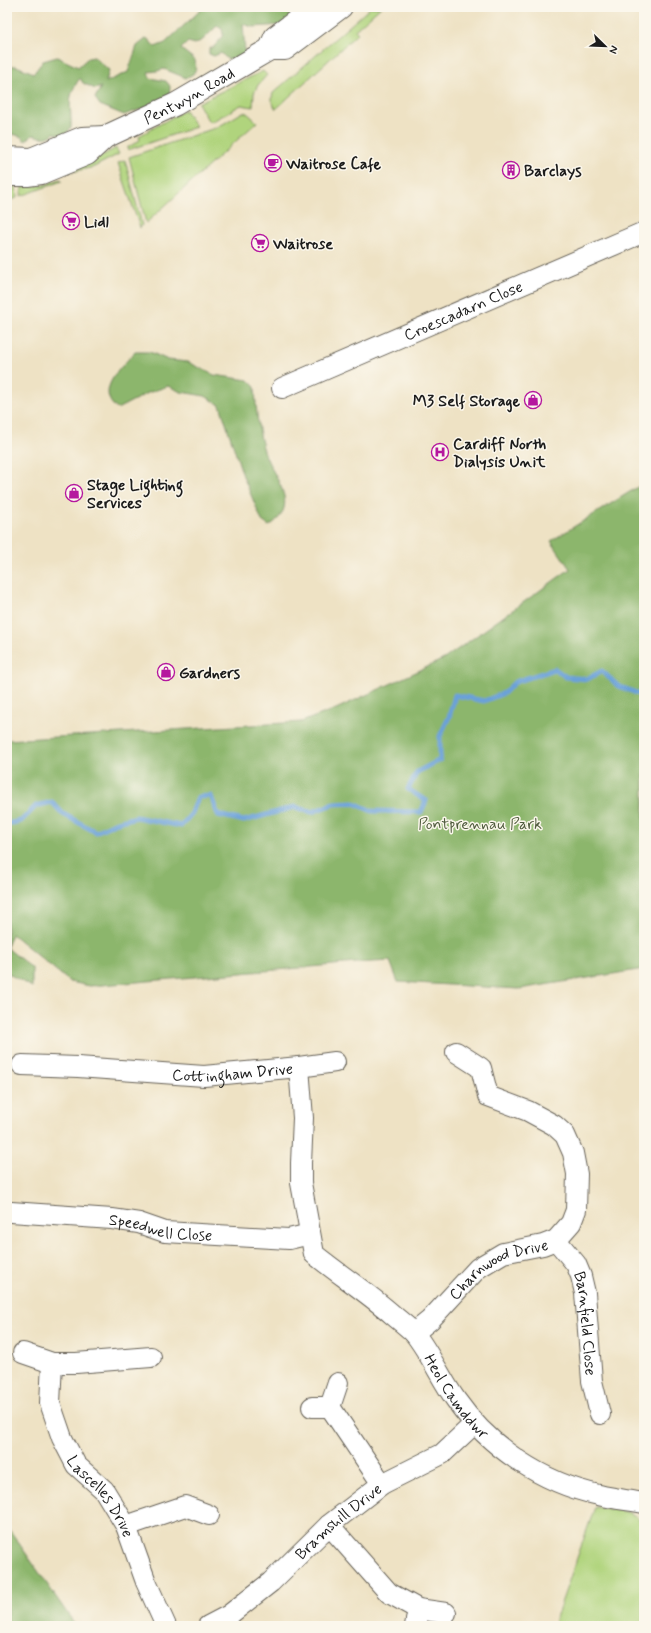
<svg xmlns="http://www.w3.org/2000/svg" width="651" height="1633" viewBox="0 0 651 1633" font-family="Mynerve,sans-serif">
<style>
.green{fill:#b0d47d;stroke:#66784c}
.forest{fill:#8cb66c;stroke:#546944}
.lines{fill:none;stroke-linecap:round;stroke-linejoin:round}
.stream{stroke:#6ba1d9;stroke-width:5}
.minor-casing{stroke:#666157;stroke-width:22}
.tertiary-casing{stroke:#666157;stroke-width:24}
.minor{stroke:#fff;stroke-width:20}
.tertiary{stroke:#fff;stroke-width:22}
.labels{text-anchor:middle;stroke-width:3;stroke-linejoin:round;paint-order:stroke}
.street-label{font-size:16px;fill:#1c1c1c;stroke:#fbf7ec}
.poi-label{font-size:16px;font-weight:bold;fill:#1c1c1c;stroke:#fbf7ec;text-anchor:start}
.park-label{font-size:16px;fill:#505c3e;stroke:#fbf7ec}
</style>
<rect width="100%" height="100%" fill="#fbf7ec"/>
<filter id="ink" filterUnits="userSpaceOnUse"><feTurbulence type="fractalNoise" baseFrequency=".025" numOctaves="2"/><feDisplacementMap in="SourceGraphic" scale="8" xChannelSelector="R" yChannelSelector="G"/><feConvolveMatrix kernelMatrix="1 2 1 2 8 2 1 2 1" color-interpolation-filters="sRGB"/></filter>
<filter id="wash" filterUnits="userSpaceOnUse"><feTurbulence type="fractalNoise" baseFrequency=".012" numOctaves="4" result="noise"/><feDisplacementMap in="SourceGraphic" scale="16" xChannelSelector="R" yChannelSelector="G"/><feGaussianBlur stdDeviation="0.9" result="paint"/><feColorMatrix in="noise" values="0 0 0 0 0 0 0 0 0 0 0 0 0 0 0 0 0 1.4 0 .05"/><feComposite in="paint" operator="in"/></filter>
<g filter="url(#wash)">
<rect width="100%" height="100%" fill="#eee2c4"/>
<path class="green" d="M371,7H381L355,30L358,33L276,109C272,103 271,99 273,93Z
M263,71L267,75L258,85L254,93L253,107L241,105L213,121L209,122L198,103Z
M185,110L196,127L128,150L127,148L140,140L139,136Z
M243,112L247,113L257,122L146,223L129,157L218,127Z
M116,148L119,154L94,167L72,172Z
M125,160L142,225L140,228L118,163Z
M60,179L62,181L21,196L22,187L44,185Z
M16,187L17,198L7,201V188Z
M595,1507C611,1510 636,1509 644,1525V1626H553Z"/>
<path class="forest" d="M204,7H298L282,25L253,27L243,24L245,52L241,58L227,59L221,53L214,56L209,54V48L214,47L223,35L222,29L217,26L204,39L195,44L188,42L181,49L195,60L196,69L193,74L186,78L164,69L157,71L148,72L150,78L166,81L170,86L169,99L157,105L152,102L147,107L124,115L100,105L95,98L101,87L95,89L83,83L80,78C65,99 72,105 71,127L67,133L62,135L54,133C48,139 42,138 33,135L25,141L22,137L13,134L7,137V64L9,66H16L34,73L43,61L57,57L78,67L88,58L94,57L109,70L106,82L128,72L137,46L147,38L155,47L165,43Z
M135,352H150L168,360L188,362L214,375L248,380L255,387C256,409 258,433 265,454C274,479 302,505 269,526L262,521L243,476L220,405L205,396L181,392L168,386L148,393L117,409C94,390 121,368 135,352Z
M644,483V969L519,989L398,982L390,961L357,963L90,986L70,982L12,934L7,947V740L301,722L336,709L444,659L570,569L551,541Z
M7,948L32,968V987L7,973Z
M7,1526L76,1626L7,1625Z"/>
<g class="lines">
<path class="stream" d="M7,824L21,821L36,806L52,802L63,814L96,832L114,823L136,817L181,826L192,813L198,797L211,796L218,815L244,821L295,807L312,812L333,804L354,803L372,811L421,812L426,801L408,789L417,772L440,760V736L449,717L455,695L484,701L504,693L515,682L555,669L566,677L587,679L602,671L618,686L644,696"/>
</g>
</g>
<g filter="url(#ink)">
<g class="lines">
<g class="minor-casing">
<g id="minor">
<path id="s1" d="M282,388L644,232"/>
<path id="s2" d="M22,1065L78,1067L204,1076L299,1067L303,1118L301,1163V1183L314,1254C340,1275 368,1293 393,1315C400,1321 408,1327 414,1333C430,1353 441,1379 456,1400C489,1447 542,1483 599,1495C614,1499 629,1500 644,1503"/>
<path d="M299,1067L335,1062"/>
<path id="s3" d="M11,1212L112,1219L139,1223L165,1232L289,1239L310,1234"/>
<path id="s4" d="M556,1240L576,1264L581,1276L585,1293L592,1381L600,1414"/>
<path id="s5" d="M414,1333L430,1320L478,1268L503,1253L543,1245L556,1240L571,1223L576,1210L577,1174L573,1153L565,1135L554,1125L528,1111L488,1096L481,1068L456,1052"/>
<path d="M23,1353L52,1363H76L151,1357"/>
<path id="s6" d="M52,1363L50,1403L62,1438L76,1465L104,1490L126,1526L146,1582L166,1626"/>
<path d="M312,1407H330L338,1383"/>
<path d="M330,1407L382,1484"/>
<path d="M329,1525L389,1593L418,1609L446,1613"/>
<path d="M126,1526L185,1506L209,1515"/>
<path id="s7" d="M208,1626L229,1615L271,1582L329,1525L382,1484L442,1454L474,1424"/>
<path d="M415,1626L418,1609"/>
</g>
</g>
<g class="tertiary-casing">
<g id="tertiary">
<path d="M270,49L275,37L315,7"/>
<path d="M7,158L31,159L82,138L105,137"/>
<path id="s8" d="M7,173L9,175H27L41,173L87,154L105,137L176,104L270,49H285L341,7"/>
</g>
</g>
<use href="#minor" class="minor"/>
<use href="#tertiary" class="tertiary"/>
</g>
</g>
<defs>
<g id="cafe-ring" transform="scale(0.9)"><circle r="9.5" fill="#fbf7ec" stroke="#b5179e" stroke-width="1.5"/><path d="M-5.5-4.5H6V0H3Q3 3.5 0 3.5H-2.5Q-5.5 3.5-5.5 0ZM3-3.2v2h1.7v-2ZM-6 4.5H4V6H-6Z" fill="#b5179e"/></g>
<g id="building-ring" transform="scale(0.9)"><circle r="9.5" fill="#fbf7ec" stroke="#b5179e" stroke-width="1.5"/><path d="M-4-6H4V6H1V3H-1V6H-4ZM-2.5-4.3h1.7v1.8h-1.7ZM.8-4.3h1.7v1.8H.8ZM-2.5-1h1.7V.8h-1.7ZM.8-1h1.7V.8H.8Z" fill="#b5179e"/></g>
<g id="supermarket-ring" transform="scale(0.9)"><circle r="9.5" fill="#fbf7ec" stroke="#b5179e" stroke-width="1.5"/><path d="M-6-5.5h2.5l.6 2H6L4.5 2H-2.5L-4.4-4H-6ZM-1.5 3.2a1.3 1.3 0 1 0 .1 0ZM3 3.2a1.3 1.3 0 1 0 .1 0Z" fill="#b5179e"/></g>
<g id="shop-ring" transform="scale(0.9)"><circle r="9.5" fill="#fbf7ec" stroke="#b5179e" stroke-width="1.5"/><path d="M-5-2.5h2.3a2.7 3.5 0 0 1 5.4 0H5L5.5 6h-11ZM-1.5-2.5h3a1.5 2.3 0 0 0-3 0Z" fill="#b5179e"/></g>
<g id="hospital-ring" transform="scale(0.9)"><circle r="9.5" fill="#fbf7ec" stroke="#b5179e" stroke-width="1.5"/><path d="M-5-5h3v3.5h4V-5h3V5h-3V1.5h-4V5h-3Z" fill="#b5179e"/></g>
</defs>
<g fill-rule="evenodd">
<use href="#cafe-ring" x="273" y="163"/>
<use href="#building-ring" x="511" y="170"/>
<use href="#supermarket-ring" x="71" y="221"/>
<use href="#supermarket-ring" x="260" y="243"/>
<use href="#shop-ring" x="533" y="400"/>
<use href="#hospital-ring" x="440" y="452"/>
<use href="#shop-ring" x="74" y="493"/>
<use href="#shop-ring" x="166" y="672"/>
</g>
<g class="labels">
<g class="street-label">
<text dy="6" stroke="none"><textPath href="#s8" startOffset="203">Pentwyn Road</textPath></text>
<text dy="6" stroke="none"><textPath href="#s1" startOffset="197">Croescadarn Close</textPath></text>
<text dy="6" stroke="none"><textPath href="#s2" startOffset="211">Cottingham Drive</textPath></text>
<text dy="6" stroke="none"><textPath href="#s3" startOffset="151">Speedwell Close</textPath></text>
<text dy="6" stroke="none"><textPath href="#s5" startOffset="109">Charnwood Drive</textPath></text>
<text dy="6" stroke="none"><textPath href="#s4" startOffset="92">Barnfield Close</textPath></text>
<text dy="6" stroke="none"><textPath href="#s2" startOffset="670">Heol Camddwr</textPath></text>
<text dy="6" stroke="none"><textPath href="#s6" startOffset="148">Lascelles Drive</textPath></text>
<text dy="6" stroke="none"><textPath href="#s7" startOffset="168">Bramshill Drive</textPath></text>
</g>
<g class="poi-label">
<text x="286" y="169">Waitrose Cafe</text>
<text x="524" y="176">Barclays</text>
<text x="84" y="227">Lidl</text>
<text x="273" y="249">Waitrose</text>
<text x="520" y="406" text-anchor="end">M3 Self Storage</text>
<text x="453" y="449">Cardiff North<tspan x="453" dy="18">Dialysis Unit</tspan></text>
<text x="87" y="490">Stage Lighting<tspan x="87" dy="18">Services</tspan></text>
<text x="179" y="678">Gardners</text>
</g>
<g class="park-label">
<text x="480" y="829">Pontprennau Park</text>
</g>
</g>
<rect width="651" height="1633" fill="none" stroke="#fbf7ec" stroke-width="24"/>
<g transform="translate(605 46) rotate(113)" stroke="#fbf7ec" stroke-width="3" paint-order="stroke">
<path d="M0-3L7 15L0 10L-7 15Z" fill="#1c1c1c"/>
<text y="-6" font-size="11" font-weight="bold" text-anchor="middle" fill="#1c1c1c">N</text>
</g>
</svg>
